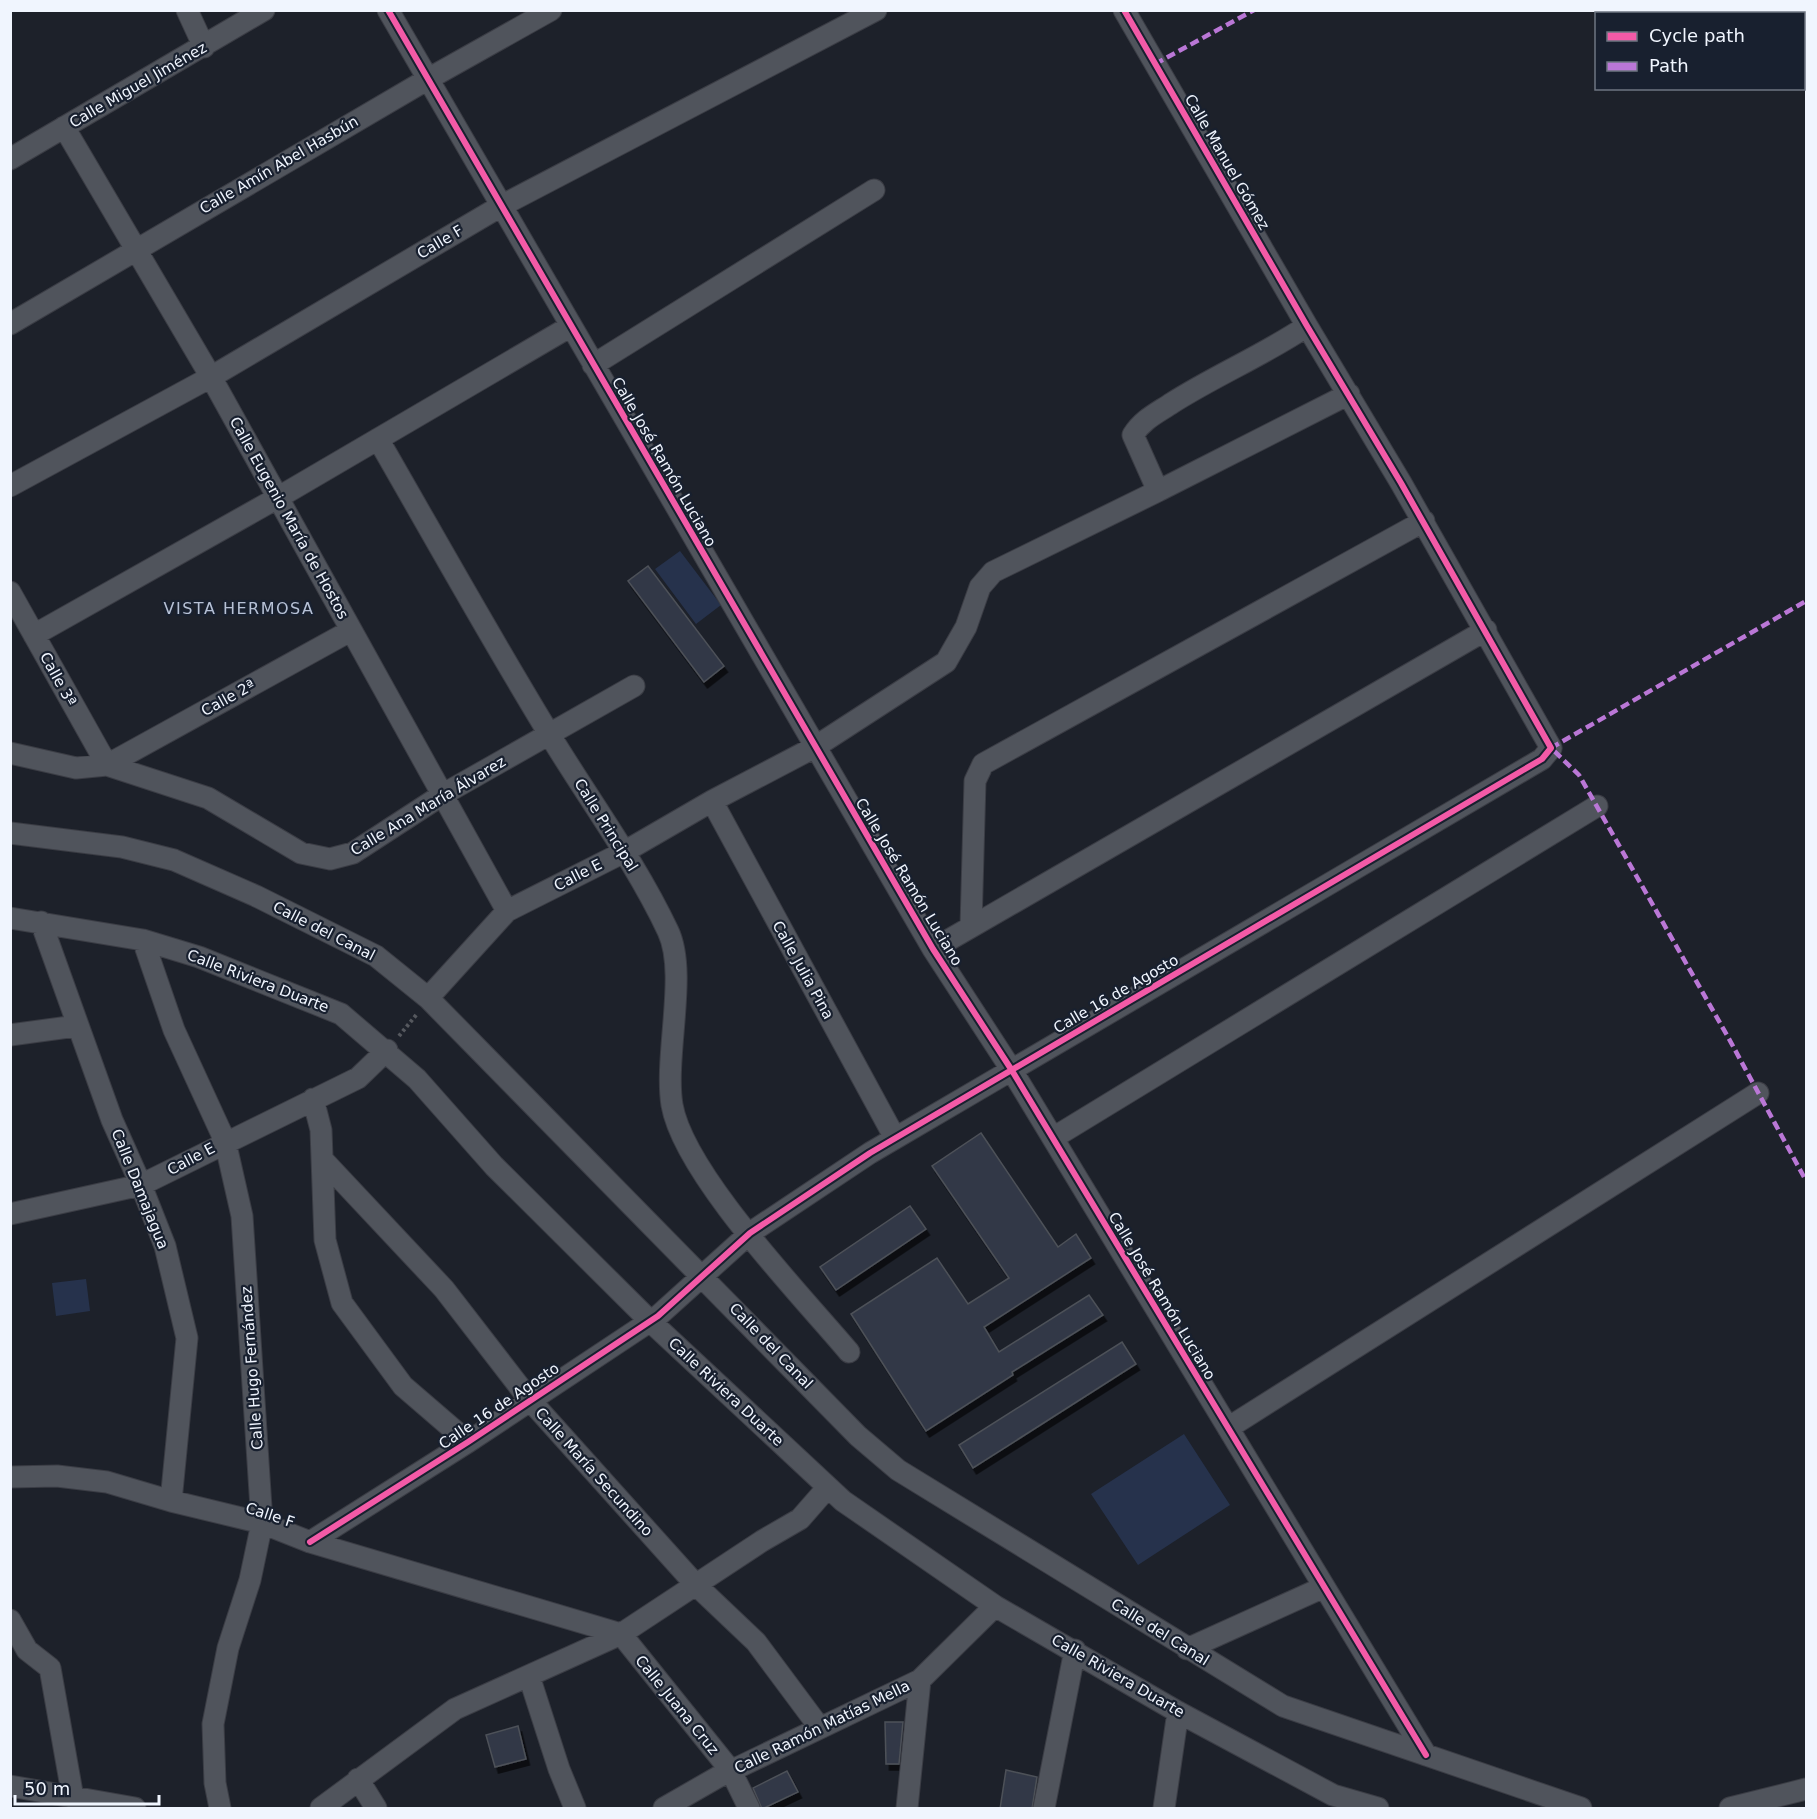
<svg xmlns="http://www.w3.org/2000/svg" width="1817" height="1819" viewBox="0 0 1817 1819" font-family="'DejaVu Sans',sans-serif">
<style>
.green{fill:#26324c}
.building{fill:#333946;stroke:#4d5159;stroke-width:1.5;filter:url(#shadow)}
.lines{fill:none;stroke-linecap:round;stroke-linejoin:round}
.minor-casing{stroke:#3b3d45;stroke-width:23}
.path{stroke:#55585e;stroke-width:4;stroke-dasharray:3 3;stroke-linecap:butt}
.minor{stroke:#50545c;stroke-width:21}
.quiet{stroke:#ba77d6;stroke-width:4.5;stroke-dasharray:9 4.5;stroke-linecap:butt}
.cycleway-casing{stroke:#18202f;stroke-width:10}
.cycleway{stroke:#f35aa7;stroke-width:6}
.labels{text-anchor:middle;stroke-width:4.5;stroke-linejoin:round;paint-order:stroke}
.street-label{font-size:15px;fill:#f0f5fe;stroke:#18202f}
.neighbourhood-label{font-size:16px;letter-spacing:1.5px;fill:#b6c1d6;stroke:#18202f}
</style>
<defs>
<filter id="shadow"><feDropShadow dx="3.5" dy="6" stdDeviation="0" flood-color="#0009"/></filter>
</defs>
<rect width="100%" height="100%" fill="#1d212a"/>
<path class="green" d="M680,551L721,605L696,624L655,569Z
M86,1279L90,1311L56,1316L52,1283Z
M1184,1434L1230,1505L1138,1565L1091,1494Z"/>
<path class="building" d="M648,566L724,666L704,682L628,581Z
M981,1133L1058,1247L1076,1234L1091,1258L984,1327L999,1352L1089,1295L1103,1315L1012,1372L1013,1375L926,1431L851,1314L937,1258L968,1304L1009,1278L932,1166Z
M910,1206L926,1229L836,1290L820,1267Z
M1122,1342L1136,1364L973,1468L959,1445Z
M885,1722H903L899,1764H886Z
M518,1726L526,1759L495,1767L486,1735Z
M1006,1770L1037,1777L1032,1809H1000Z
M787,1771L798,1792L762,1809L753,1788Z"/>
<g class="lines">
<g class="minor-casing">
<path id="minor" d="M187,10L204,47
M388,10L933,949L1011,1069L1426,1755
M64,127L211,377L507,911
M10,159L264,10
M10,324L428,79L551,10
M593,365L874,190
M378,439C435,538 491,639 551,737C590,801 636,863 668,931C688,973 664,1055 672,1105C684,1174 802,1296 849,1352
M10,486L211,377L501,206L876,10
M1158,491L1349,394
M10,592L107,765L350,631
M34,635L279,497L571,326
M10,753L76,768L107,765L208,798L301,853L330,859L353,853L442,795L634,686
M712,801L895,1138
M10,833L122,847L174,860L256,896L376,956L428,998L858,1436L898,1470L1283,1706L1581,1808
M10,918L143,940L199,957L341,1014L417,1079L494,1166L650,1321L843,1501L995,1606L1178,1712L1333,1795L1378,1808
M41,922L112,1120L141,1185L165,1246L187,1338L171,1501
M971,926L975,781L983,764L1424,521
M143,940L174,1030L225,1141L242,1216L262,1523L250,1580L228,1648L213,1724L215,1783L220,1808
M933,949L1486,630
M428,998L507,911L624,852L712,801L815,747L946,662L966,627L980,587L993,572L1158,491L1133,435C1142,420 1157,413 1172,403C1216,375 1264,355 1307,326
M10,1035L76,1026
M313,1099L321,1130L325,1240L342,1303L403,1386L468,1442
M1053,1138L1597,806
M322,1159L444,1289L529,1399L696,1585L756,1642L820,1728
M10,1214L141,1185L358,1078L387,1050
M1228,1428L1758,1093
M10,1477L57,1476L107,1482L171,1501L262,1523L310,1542L621,1634L731,1771L749,1808
M310,1542L468,1442L658,1316L750,1233L870,1153L1542,759L1551,748L1401,483L1307,326L1124,10
M10,1620L27,1650L50,1668L73,1798
M1187,1649L1324,1587
M529,1676L559,1769L575,1808
M358,1779L376,1808
M10,1786L135,1808
M321,1808L455,1709L621,1634L762,1541L800,1519L828,1487
M664,1808L718,1777L920,1680L995,1606
M907,1808L920,1680
M1044,1808L1075,1650
M1164,1808L1178,1712
M1730,1808L1806,1789"/>
</g>
<path class="path" d="M399,1036L417,1014"/>
<use href="#minor" class="minor"/>
<path class="quiet" d="M1155,64L1254,10
M1804,1177L1728,1037L1579,775L1551,748L1806,601"/>
<g class="cycleway-casing">
<path id="cycleway" d="M388,10L933,949L1011,1069L1426,1755
M310,1542L468,1442L658,1316L750,1233L870,1153L1542,759L1551,748L1401,483L1307,326L1124,10"/>
</g>
<use href="#cycleway" class="cycleway"/>
</g>
<g class="labels">
<g class="street-label">
<text transform="translate(138 85) rotate(-30)" y="5">Calle Miguel Jiménez</text>
<text transform="translate(1227 162) rotate(60)" y="5">Calle Manuel Gómez</text>
<text transform="translate(279 165) rotate(-30)" y="5">Calle Amín Abel Hasbún</text>
<text transform="translate(440 242) rotate(-31)" y="5">Calle F</text>
<text transform="translate(664 462) rotate(60)" y="5">Calle José Ramón Luciano</text>
<text transform="translate(289 518) rotate(61)" y="5">Calle Eugenio María de Hostos</text>
<text transform="translate(58 679) rotate(61)" y="5">Calle 3ª</text>
<text transform="translate(228 698) rotate(-29)" y="5">Calle 2ª</text>
<text transform="translate(428 806) rotate(-31)" y="5">Calle Ana María Álvarez</text>
<text transform="translate(606 825) rotate(58)" y="5">Calle Principal</text>
<text transform="translate(578 875) rotate(-27)" y="5">Calle E</text>
<text transform="translate(909 882) rotate(59)" y="5">Calle José Ramón Luciano</text>
<text transform="translate(324 931) rotate(27)" y="5">Calle del Canal</text>
<text transform="translate(803 970) rotate(61)" y="5">Calle Julia Pina</text>
<text transform="translate(258 981) rotate(21)" y="5">Calle Riviera Duarte</text>
<text transform="translate(1116 994) rotate(-30)" y="5">Calle 16 de Agosto</text>
<text transform="translate(191 1159) rotate(-28)" y="5">Calle E</text>
<text transform="translate(140 1189) rotate(68)" y="5">Calle Damajagua</text>
<text transform="translate(1162 1296) rotate(59)" y="5">Calle José Ramón Luciano</text>
<text transform="translate(771 1346) rotate(46)" y="5">Calle del Canal</text>
<text transform="translate(252 1368) rotate(-94)" y="5">Calle Hugo Fernández</text>
<text transform="translate(726 1392) rotate(43)" y="5">Calle Riviera Duarte</text>
<text transform="translate(499 1406) rotate(-34)" y="5">Calle 16 de Agosto</text>
<text transform="translate(594 1472) rotate(48)" y="5">Calle María Secundino</text>
<text transform="translate(270 1515) rotate(18)" y="5">Calle F</text>
<text transform="translate(1160 1632) rotate(32)" y="5">Calle del Canal</text>
<text transform="translate(1118 1676) rotate(30)" y="5">Calle Riviera Duarte</text>
<text transform="translate(677 1705) rotate(51)" y="5">Calle Juana Cruz</text>
<text transform="translate(822 1727) rotate(-26)" y="5">Calle Ramón Matías Mella</text>
</g>
<g class="neighbourhood-label">
<text x="239" y="614">VISTA HERMOSA</text>
</g>
</g>
<rect width="1817" height="1819" fill="none" stroke="#f0f5fe" stroke-width="24"/>
<rect x="1595" y="12" width="210" height="78" fill="#18202f" stroke="#6e7582" stroke-width="1.5"/>
<rect x="1607" y="32" width="30" height="9" fill="#f35aa7" stroke="#6e7582" stroke-width="1.5"/>
<text x="1649" y="42" font-size="18" fill="#f0f5fe">Cycle path</text>
<rect x="1607" y="62" width="30" height="9" fill="#ba77d6" stroke="#6e7582" stroke-width="1.5"/>
<text x="1649" y="72" font-size="18" fill="#f0f5fe">Path</text>
<path d="M15 1795v9h144v-9" fill="none" stroke="#f0f5fe" stroke-width="3"/>
<text x="24" y="1795" font-size="18" fill="#f0f5fe" stroke="#18202f" stroke-width="4.5" paint-order="stroke">50 m</text>
</svg>
